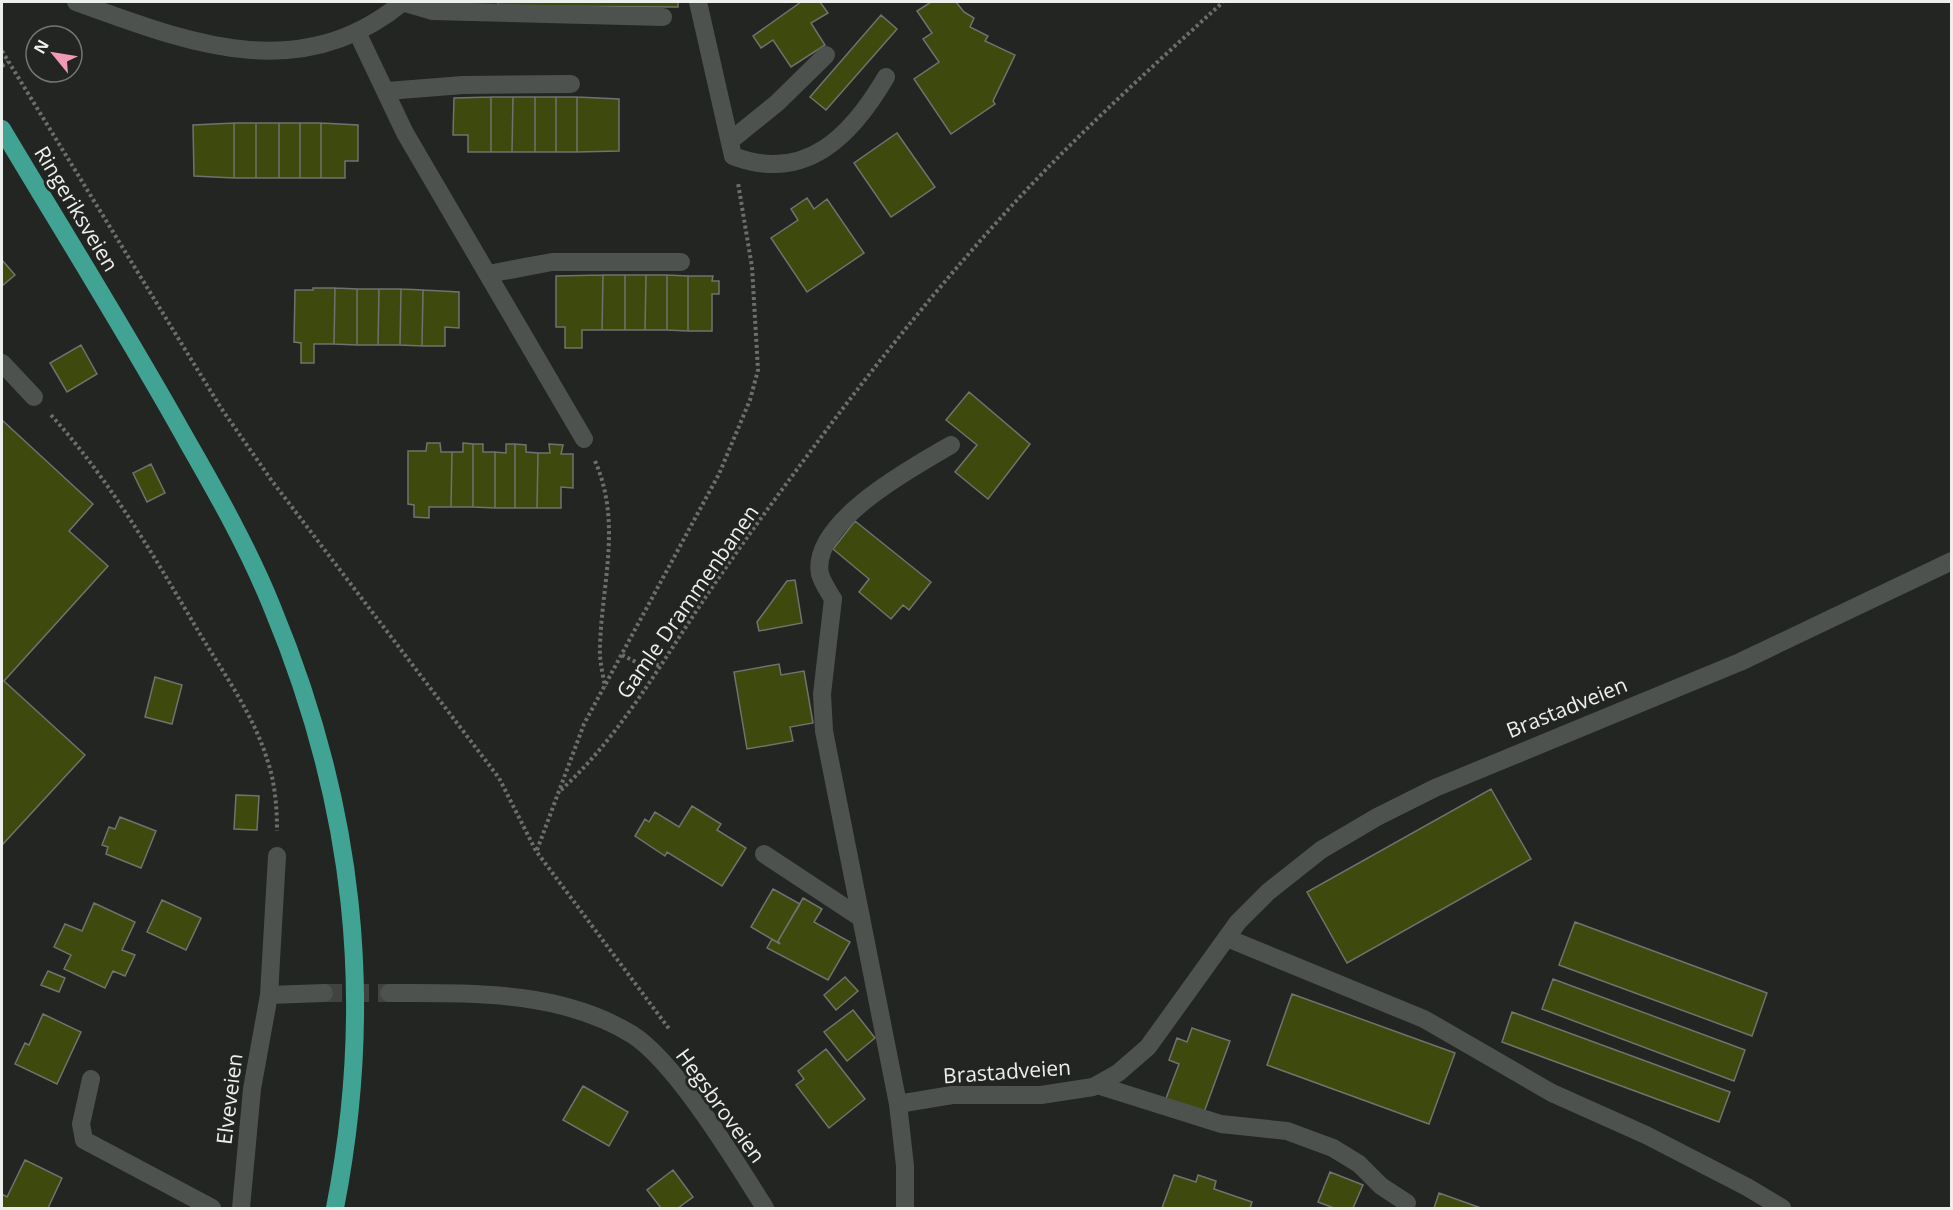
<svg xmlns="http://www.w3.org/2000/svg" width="1953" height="1210" viewBox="0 0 1953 1210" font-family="'Open Sans',sans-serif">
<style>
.building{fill:#3e490e;stroke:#71726e;stroke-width:1.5}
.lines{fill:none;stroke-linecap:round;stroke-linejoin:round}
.street-tunnel{stroke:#404340;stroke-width:18;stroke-dasharray:18 9;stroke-linecap:butt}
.path{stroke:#6c6e6c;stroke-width:4;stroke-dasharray:3 3;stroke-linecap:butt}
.lane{stroke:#4e524f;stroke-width:18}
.street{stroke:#4e524f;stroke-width:18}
.primary{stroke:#41a393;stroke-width:18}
.labels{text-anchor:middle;stroke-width:6;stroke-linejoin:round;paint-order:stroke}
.street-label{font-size:21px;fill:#edefed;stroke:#222522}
</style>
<rect width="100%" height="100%" fill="#222522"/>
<path class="building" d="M498,2H678V7L498,6Z
M801,2H820L828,13L811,23L825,45L791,67L773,40L761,48L753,36Z
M931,2H956L964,12L974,18L970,27L988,36L985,41L1015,55L993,101L995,104L951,134L914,79L939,62L923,39L932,33L917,11Z
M881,15L897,29L826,110L810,97Z
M491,97V152H468V135H453L454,98Z
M491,97H513L512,152H491Z
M513,97H535V152H512Z
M535,97H556V152H535Z
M556,97H577V152H556Z
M577,97L619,99V151L577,152Z
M234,123V178L194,176L193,125Z
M234,123H256V178H234Z
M256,123H279V178H256Z
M279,123H300V178H279Z
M300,123H321V178H300Z
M321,123L358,125V161H345V178H321Z
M897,133L935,187L891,217L854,163Z
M807,198L814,209L827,199L864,253L807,292L771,238L798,220L791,209Z
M2,260L15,275L2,286Z
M603,275L602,330H582V348H565V327H556V276Z
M603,275H625V330H602Z
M625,275H646L645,330H625Z
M646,275H667V330H645Z
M667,275L688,276V331L667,330Z
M688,276H713L712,281H719V294H712V331H688Z
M313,288H335L334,344H314V363H301V343L294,342L295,290H313Z
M335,288L357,289V345L334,344Z
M357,289H379L378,345H357Z
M379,289H401L400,345H378Z
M401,289L423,290L422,346L400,345Z
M423,290L459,292V328L445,327V346H422Z
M81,345L97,374L67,392L50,363Z
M969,392L1030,444L988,499L955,472L977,445L946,420Z
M2,420L93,504L69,531L108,566L4,681L85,755L2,845Z
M427,443H440L441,452H452L451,507H429V518L414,517V505L408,504V451H426Z
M463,443L473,444V507H451L452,452H463Z
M473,444H483V452H495V508L473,507Z
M506,444H515V508H495V452L506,453Z
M515,444L526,445V452L538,453L537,508H515Z
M549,444L563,445L561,454H573V488L561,487V508H537L538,453H550Z
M151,464L165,493L147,502L133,473Z
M855,521L931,582L909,610L903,605L891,619L859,592L869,579L833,549Z
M795,580L802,623L759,631L757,622L787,581Z
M779,664L781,675L804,671L813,723L790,727L793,741L747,749L734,672Z
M155,677L182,685L172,724L145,717Z
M1491,789L1531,859L1347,963L1307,892Z
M236,795L259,796L257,830L234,829Z
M692,806L721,824L717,830L746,848L722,886L667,852L665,856L635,836L645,819L649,822L655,812L679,827Z
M120,817L156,831L141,868L106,854L108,847L102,845L109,827L115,829Z
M773,889L800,904L778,941L780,944L751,927Z
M803,898L822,909L814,922L850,942L828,980L767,948L772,939L780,944L778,941Z
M162,900L201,918L186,950L147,932Z
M94,903L135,922L122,950L135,955L125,976L113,971L105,988L64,969L71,955L54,947L65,924L82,931Z
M1575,922L1767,993L1752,1036L1559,965Z
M48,971L65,978L59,992L41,985Z
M845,977L858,991L836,1010L824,995Z
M1553,979L1745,1050L1734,1081L1542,1009Z
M1292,994L1455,1053L1429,1124L1267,1065Z
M853,1010L875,1038L847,1061L824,1032Z
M1512,1012L1730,1092L1719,1122L1502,1042Z
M43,1014L81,1032L57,1084L15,1064L25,1043L29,1045Z
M1192,1028L1230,1041L1203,1115L1165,1101L1179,1064L1169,1060L1177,1038L1187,1042Z
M826,1049L865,1099L829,1128L796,1085L804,1079L798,1071Z
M583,1086L628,1112L609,1146L563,1120Z
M25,1160L62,1178L48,1208H2V1194L7,1197Z
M673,1170L693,1197L678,1208H661L647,1190Z
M1330,1172L1363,1185L1353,1208H1334L1318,1202Z
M1174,1175L1196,1182L1198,1175L1216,1181L1214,1189L1252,1202L1250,1208H1162Z
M1439,1193L1481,1208H1434Z"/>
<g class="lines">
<path class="street-tunnel" d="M324,993H389"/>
<path class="path" d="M2,51L221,408L272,481L499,778L536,851L670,1030
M2,66L8,62
M51,415C110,480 155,558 200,634C224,674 253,714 267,759C275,782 277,807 277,831
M595,461C622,523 602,582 600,646C599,660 603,674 605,687
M622,655L640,664L661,665
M561,790C616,740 654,675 695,613C734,554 777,496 819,440C881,357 947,276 1017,200C1082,130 1153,66 1223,2
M537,850L584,724L719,474L750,400L758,370L752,267L738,183"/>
<path class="lane" d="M402,2L433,11L663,17
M698,2L733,156C806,184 852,135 886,77
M357,32L405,133L584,439
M387,91L463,85L571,84
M730,141L777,103L826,55
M488,274L552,262H681
M2,363L34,397
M833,599C829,592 822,582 820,574C810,522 915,466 951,445
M764,854L861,918
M1227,938L1424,1019L1552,1093L1646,1135L1747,1187L1782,1208
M91,1079L81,1124L84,1140L212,1208
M1097,1085L1221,1124L1287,1131L1333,1148L1359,1164L1381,1186L1407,1203"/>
<path class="street" d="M76,2C187,42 299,88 403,2
M833,599L822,694L824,731L898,1104
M389,993C471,993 560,990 633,1035C677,1064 736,1162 765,1208
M269,995L324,993
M241,1208L252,1089L269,995L277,856
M905,1208V1166L898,1104L952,1095H1041L1093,1087L1118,1073L1148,1047L1238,922L1268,892L1321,850L1377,817L1435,788L1740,662L1952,561"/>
<path class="primary" d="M2,129C64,233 128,335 187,441C218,495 249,550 272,607C354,804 376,999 335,1208"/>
</g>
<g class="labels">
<g class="street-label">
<text transform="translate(76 209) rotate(59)" y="7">Ringeriksveien</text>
<text transform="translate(688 602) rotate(-55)" y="7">Gamle Drammenbanen</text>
<text transform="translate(1567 708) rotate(-22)" y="7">Brastadveien</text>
<text transform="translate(1007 1072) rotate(-4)" y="7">Brastadveien</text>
<text transform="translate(230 1099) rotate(-83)" y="7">Elveveien</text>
<text transform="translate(720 1106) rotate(54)" y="7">Hegsbroveien</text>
</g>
</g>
<rect width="1953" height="1210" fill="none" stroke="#edefed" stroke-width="6"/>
<g transform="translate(54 54) rotate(300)"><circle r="28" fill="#222522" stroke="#737673" stroke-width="1.5"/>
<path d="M0-4.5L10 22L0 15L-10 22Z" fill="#f09ab6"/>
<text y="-9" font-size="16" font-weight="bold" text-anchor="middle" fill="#edefed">N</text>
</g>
</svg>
